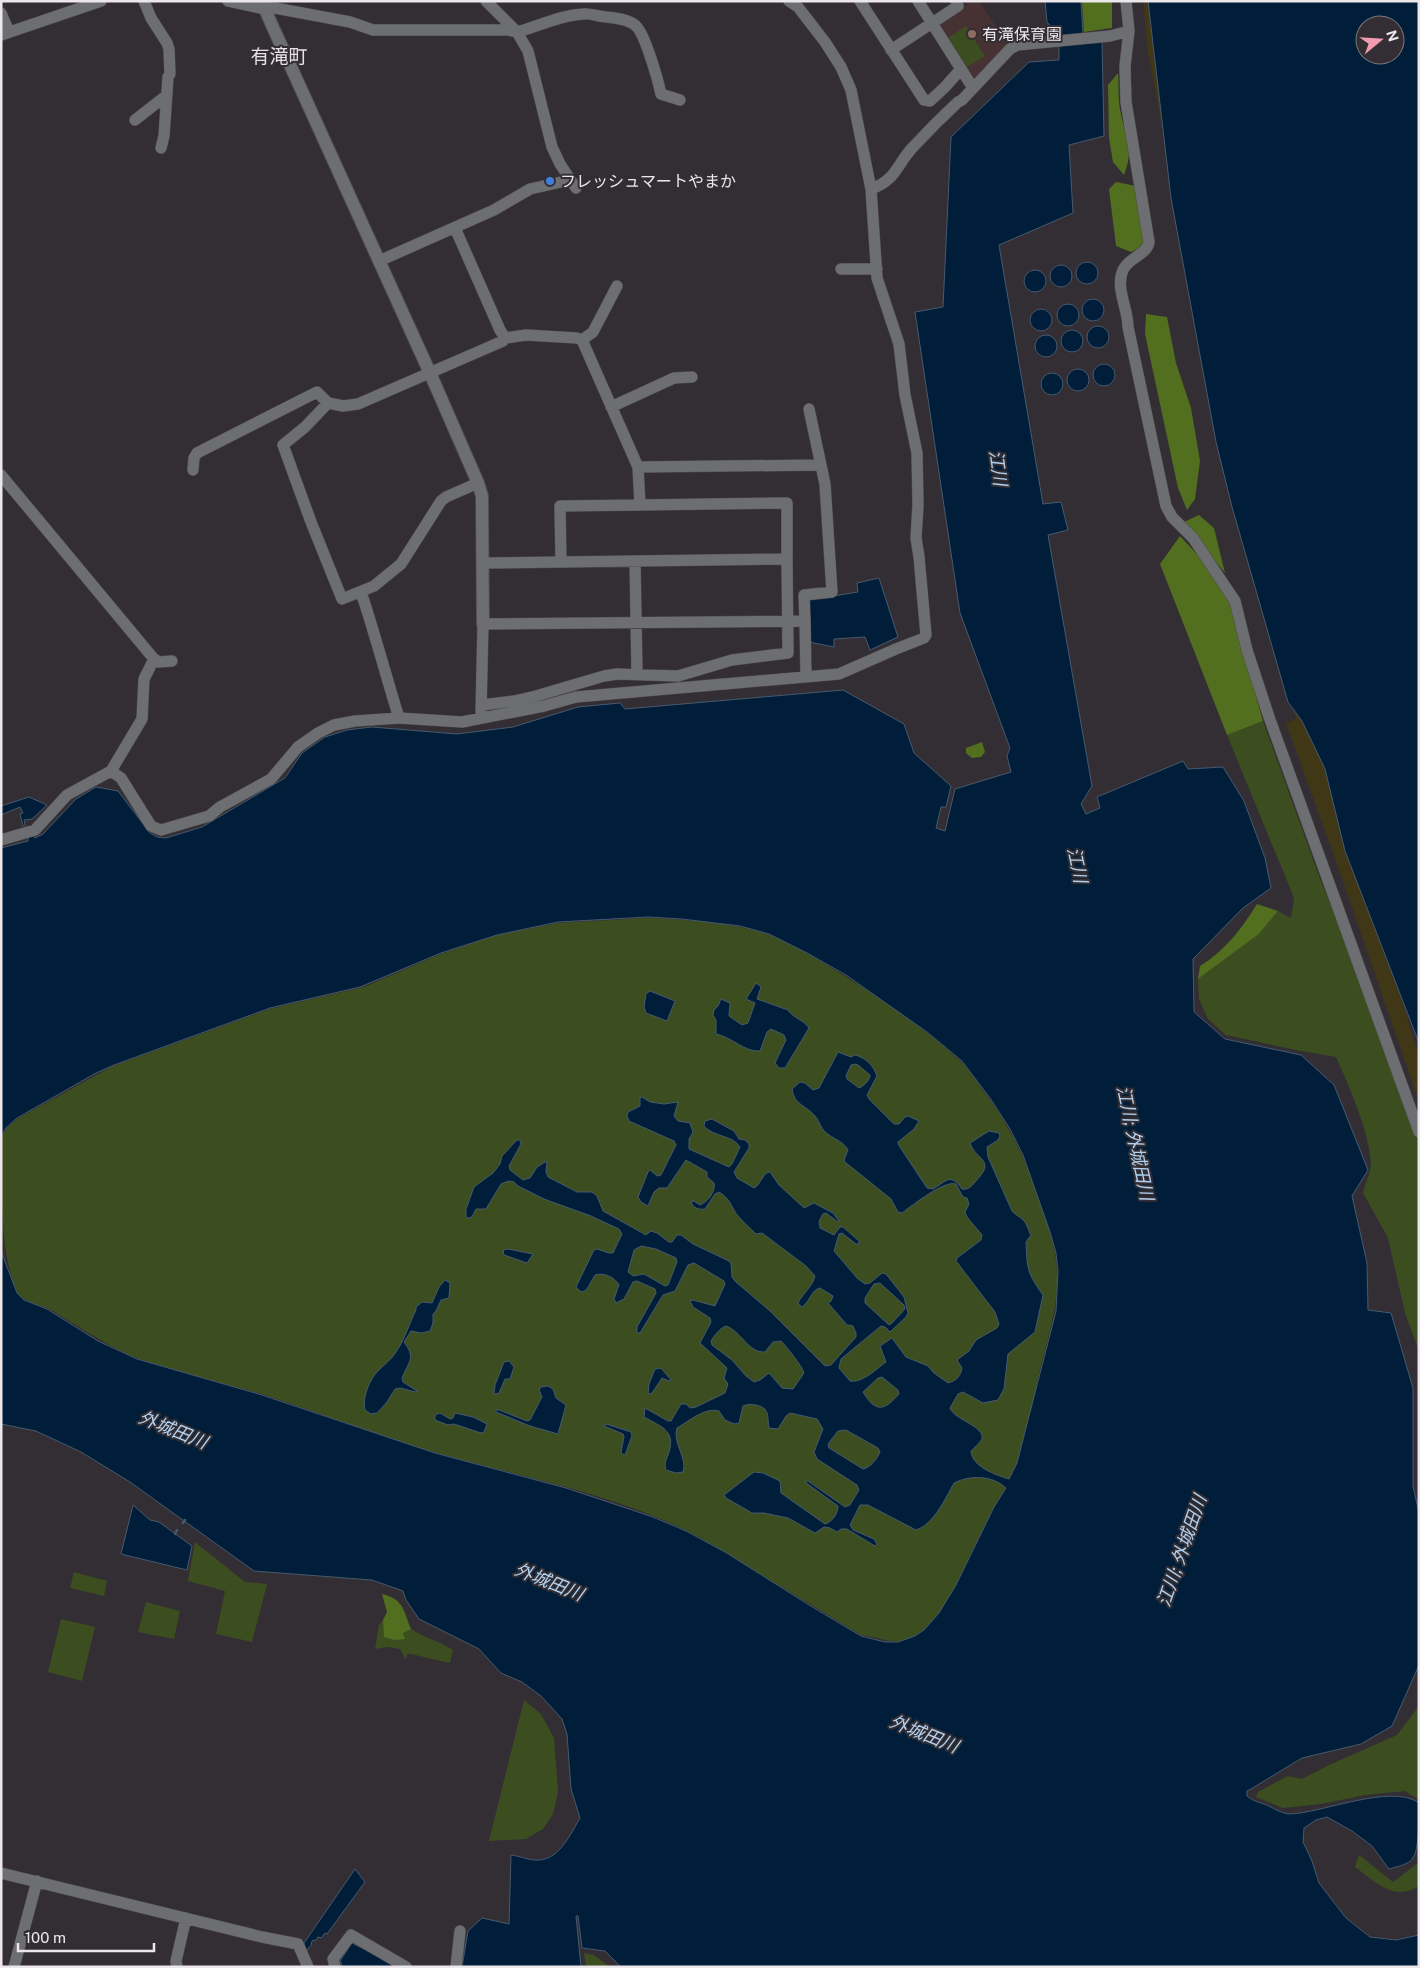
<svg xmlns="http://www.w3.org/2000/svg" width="1420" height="1968" viewBox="0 0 1420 1968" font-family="'Public Sans','Noto Sans JP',sans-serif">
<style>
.education{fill:#463133}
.green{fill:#3c4e1f}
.forest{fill:#526e1f}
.sand{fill:#403717}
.water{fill:#001e3a;stroke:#465a6f;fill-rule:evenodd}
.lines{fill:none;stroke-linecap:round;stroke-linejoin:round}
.stream{stroke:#465a6f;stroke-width:2.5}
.minor-casing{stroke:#504c50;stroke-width:12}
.tertiary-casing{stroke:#504c50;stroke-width:14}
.minor{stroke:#6d6e71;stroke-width:11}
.tertiary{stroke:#6d6e71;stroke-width:12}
.education-dot{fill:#8d6e63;stroke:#332e33;stroke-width:2}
.shop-dot{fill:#3f7fe0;stroke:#332e33;stroke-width:2}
.labels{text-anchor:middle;stroke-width:4;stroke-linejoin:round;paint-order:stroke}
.poi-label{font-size:16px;fill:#ebe7ea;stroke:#332e33;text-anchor:start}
.water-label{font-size:18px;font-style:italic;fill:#b0d1f1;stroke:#332e33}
.quarter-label{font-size:19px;fill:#e7e1e7;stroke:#332e33}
</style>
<rect width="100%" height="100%" fill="#332e33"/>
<path class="education" d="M971,1H979L1008,45L972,81L936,24Z"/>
<path class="green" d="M966,26L985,56L967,67L948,38Z
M1263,721L1319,876L1357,970L1419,1141V1351L1405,1313L1388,1238L1363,1193C1365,1184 1371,1172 1371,1163C1369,1131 1349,1086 1336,1057L1301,1051L1226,1035L1208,1019L1199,999L1198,979L1259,934L1278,911L1291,918L1294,898L1227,735Z
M648,918C687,920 730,922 767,934C795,944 833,969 859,985C893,1008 929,1032 959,1060C968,1068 975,1079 982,1089C1008,1123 1026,1159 1039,1200C1047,1223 1056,1246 1057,1271C1059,1308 1046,1343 1038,1378C1032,1407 1027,1438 1016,1465C1004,1495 985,1523 971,1553C959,1578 942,1621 916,1635C892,1648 884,1637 861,1635L701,1538C625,1497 533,1479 451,1457C388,1440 327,1415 265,1395C223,1382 178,1375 137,1358C105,1345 80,1327 51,1310C40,1304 24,1303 17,1292C0,1256 1,1181 1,1138L7,1128L17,1119L111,1067L270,1009L364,987L441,954L497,935L558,923Z
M195,1542L245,1582L267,1584L252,1642L216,1634L225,1591L188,1581Z
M74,1572L107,1581L104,1596L70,1588Z
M146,1602L180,1611L174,1639L138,1632Z
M61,1619L95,1627L82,1681L48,1672Z
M383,1620L384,1623L405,1639L403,1633L411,1629C424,1638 440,1641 453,1650L450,1663L411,1654H407L406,1660L400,1649L388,1647L375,1649L379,1625Z
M524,1700L541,1714L554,1738L558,1792L553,1814L543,1829L526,1839L489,1841Z
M1419,1706V1800L1405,1791L1365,1795L1321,1804L1283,1808L1256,1797L1258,1792L1288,1776L1302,1779L1329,1765L1397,1735Z
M1359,1855L1393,1882L1419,1862V1886C1393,1902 1376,1882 1355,1867Z
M584,1953L594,1955L610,1967H586Z"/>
<path class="forest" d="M1082,1H1112V28L1084,32Z
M1118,73C1119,85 1118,98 1120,109C1125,137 1135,146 1124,175L1113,162L1109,138L1108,85Z
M1116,182L1136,186L1144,232L1143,246L1131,252L1116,246L1109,189Z
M1146,314L1167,317L1176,363L1191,408L1200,461L1195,499L1187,510L1178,488L1145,334Z
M1199,515L1214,528L1225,573L1184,522Z
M1180,536L1208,566L1230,603L1263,721L1227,735L1160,564Z
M982,742L985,752L981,757L972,758L966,753V748Z
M1257,904L1278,911L1259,934L1198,979L1200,966C1225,951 1242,928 1257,904Z
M382,1594C404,1599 403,1610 411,1629L403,1633L405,1639L394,1640L384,1637L383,1620L387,1612Z"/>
<path class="sand" d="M1143,1H1162L1378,921L1419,1057V1102L1342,878L1286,723L1296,719L1228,471L1148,53Z"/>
<path class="water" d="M1045,1H1081L1083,34L1061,37L1047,22Z
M1148,1H1419V1043L1345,851L1325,769L1302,721L1288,702L1232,507L1216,442L1171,198ZM1365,25H1395V55H1365Z
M1102,42L1104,136L1069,145L1073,213L999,245L1043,504L1061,502L1068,530L1048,535L1092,786L1081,804L1086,814L1100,808L1097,797L1183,761L1188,769L1223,767L1244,801L1265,858L1271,888L1243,908L1193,959L1194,1012L1225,1039L1301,1055L1334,1085L1368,1170L1352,1196L1367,1263L1368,1310L1391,1313L1413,1388V1486L1419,1513V1665L1392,1726L1361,1744L1302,1758L1251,1789L1247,1791V1796C1253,1801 1258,1802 1264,1804C1272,1807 1282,1814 1290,1814C1322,1813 1392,1783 1419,1803C1419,1815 1419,1847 1414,1856C1410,1865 1398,1866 1389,1869L1372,1846L1352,1831L1327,1817L1316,1820L1304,1828L1303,1842L1312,1861L1319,1883L1346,1918L1370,1937L1396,1940L1419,1935V1967H621L605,1951L582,1948L578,1916H576L581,1967H462L468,1931L482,1918L509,1924L511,1855C520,1856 531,1861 539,1860C560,1859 571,1833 580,1818L571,1789L567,1734L562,1719L541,1696L522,1682L501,1673L479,1649L419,1619L406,1600L403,1591L372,1580L254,1571L130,1482L81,1452L36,1431L1,1424V1251L17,1293L24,1300L47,1309L98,1341L137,1359L262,1395L435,1453L566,1488L653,1517L686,1531L725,1552L809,1605L861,1636L885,1642H898L915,1636L924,1630L939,1613L956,1585L994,1507L1006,1488C992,1475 970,1475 954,1483C945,1499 934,1524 916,1530L868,1505H860L850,1525L853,1530L874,1539L877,1544L875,1546L847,1529H841L837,1532L830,1528L824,1527L815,1533L788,1518L764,1513H752L726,1498L724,1495L754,1472L763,1473L780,1481L781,1493L825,1524C832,1522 838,1514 838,1506L805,1482L808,1481L845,1507L850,1505L859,1490L857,1485L817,1459L814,1452L823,1429L817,1419L790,1413L786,1416L778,1429L769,1428C767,1415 770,1408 756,1405C751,1404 748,1404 743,1406L739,1423L734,1424L725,1420L719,1411C705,1407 689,1421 677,1428C672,1443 688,1458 683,1472L676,1473L666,1470C664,1464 666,1460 668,1455C677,1431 662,1427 644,1417L645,1408L668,1421H671L681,1404H686L690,1408L696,1407L725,1393L728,1384L724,1378L727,1368L700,1343L711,1322L710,1318L693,1307L690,1301L693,1300L715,1306L725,1284L724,1281L694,1263L688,1265L675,1291L663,1295L640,1333H637V1327L656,1293L655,1289L637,1281L633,1282L624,1299L616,1303L614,1299L619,1285C615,1277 603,1272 595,1275L587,1289L583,1292L580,1291L576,1287L594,1250L597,1249L609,1253H613L622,1234L619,1229L591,1216L544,1199L518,1186L514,1182L508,1181L501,1184L486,1209H476L472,1217L468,1218L466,1217V1209L474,1187L493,1173L500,1164L502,1156L517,1140H520L521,1144L509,1166L510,1170L523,1180L530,1178L537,1167L547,1161L546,1172L548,1177L577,1192H592L597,1196L603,1211L646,1235L651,1231L657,1233L669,1242H672L677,1235H681L693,1244L727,1260L731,1263L732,1277L736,1282L770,1311L825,1366L831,1365L856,1337V1333L853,1326L847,1325L828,1303L831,1301L833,1296L820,1288C811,1290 810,1302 802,1307L798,1303C803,1293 813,1286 815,1276L806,1266L762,1233L756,1234C750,1228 744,1223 739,1217C730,1207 733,1201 719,1192L715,1194L705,1209C699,1210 693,1208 691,1202L694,1201L700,1205C708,1202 716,1191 714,1183L707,1177V1172L686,1160L667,1188H659L654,1192L648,1206L641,1202L638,1197L648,1172L650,1170L657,1176L661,1175L676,1145L674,1141L629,1121L627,1116L628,1112L640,1106V1098L642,1097L650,1102L664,1104L678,1102L674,1116L678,1121L690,1123L693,1132L689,1139V1149L729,1167L732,1164L740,1147C733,1135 713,1137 704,1126L705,1121L712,1119L734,1131L739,1139L745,1140L749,1144V1148L734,1172L737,1178L754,1188L757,1186L766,1173L770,1172L779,1185L804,1208L814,1203L833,1213L839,1221L838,1222L826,1213L823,1214L819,1221L820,1228L834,1235L840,1227H843L859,1241V1244H856L842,1233L839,1234L834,1251L857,1278L865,1284L870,1283L882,1273L886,1274L904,1297L908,1313L906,1317L890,1332L885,1327L881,1326L841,1359L839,1368L850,1381C863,1383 876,1369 886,1362L880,1346L892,1338L906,1357L928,1366L934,1373L948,1383C956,1381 961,1376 962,1368L957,1360L969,1351L976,1340L997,1328L999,1324L995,1312L956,1261L957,1258L981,1240L982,1235L967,1217L965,1212L969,1204L967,1198L963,1197L956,1184C944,1180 913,1205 902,1213L898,1212L891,1199L845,1162L844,1160L848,1150C844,1142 836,1140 829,1135C821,1130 820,1122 815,1116C806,1105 794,1105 792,1089L800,1082L805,1083L813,1090L819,1088L838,1052L851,1057L855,1055C866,1058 873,1065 877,1076L867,1095L869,1099L894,1124H899L905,1117L908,1116L919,1121L914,1129L898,1142V1144L927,1188L933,1189C948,1180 950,1173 962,1189C968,1190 971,1187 975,1182C997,1159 977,1162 970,1143L989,1131L999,1133L1000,1136L998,1140L987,1147L988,1157L1012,1211C1015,1215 1019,1216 1022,1219C1027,1223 1028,1230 1031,1235L1026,1242C1027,1268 1027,1273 1043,1295L1035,1332L1008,1354L1004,1389L998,1400L983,1403L963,1392L958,1394L950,1408C954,1420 985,1426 982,1439C980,1443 974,1448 971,1451C972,1467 996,1475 1009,1479L1017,1463L1056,1311L1058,1271L1056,1253L1050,1232L1023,1155L1010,1129L990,1098L962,1061L927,1032L846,975L807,953L769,934L740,926L682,919L648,917L558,922L497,935L441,953L360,987L270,1008L114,1065L96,1073L17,1118L6,1128L1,1136V848L28,841V837L33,836L35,838L43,834L76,799L96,787L118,791L150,833L157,837L166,838L202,827L285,778L302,753L325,737L347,730L372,727L457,734L513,727L578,707L620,703L625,709L843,690L904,724L914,753L951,786L946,807H941L936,828L945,831L955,789L1011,772L1007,756L1010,748L960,613L915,312L943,307L951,137L1029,62L1059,60V44ZM855,1064L858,1065L870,1075C870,1080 864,1086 859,1088L847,1079L846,1076L851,1065ZM641,1246L656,1249L676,1258L677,1262L668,1285L665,1286L644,1274L633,1276L628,1272L634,1250ZM880,1283L904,1305L905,1309L892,1323L889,1325L865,1303V1298L874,1284ZM726,1326C741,1331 748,1353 765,1352L773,1342L781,1341C787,1347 802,1366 804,1373L793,1389L782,1388L769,1373L760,1380L754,1382L746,1376L732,1360L712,1345L711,1341C714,1336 720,1328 726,1326ZM882,1377L898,1390L899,1394C885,1410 876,1414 863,1392L878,1378ZM846,1430L878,1448L880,1452C877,1459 870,1468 863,1469L829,1448L828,1444L838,1431Z
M1076 273a11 11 0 1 1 22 0a11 11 0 1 1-22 0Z
M1050 276a11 11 0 1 1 22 0a11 11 0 1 1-22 0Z
M1024 281a11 11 0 1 1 22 0a11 11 0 1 1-22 0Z
M1082 310a11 11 0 1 1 22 0a11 11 0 1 1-22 0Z
M1057 315a11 11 0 1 1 22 0a11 11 0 1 1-22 0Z
M1030 320a11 11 0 1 1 22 0a11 11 0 1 1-22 0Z
M1087 337a11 11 0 1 1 22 0a11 11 0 1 1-22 0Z
M1061 341a11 11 0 1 1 22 0a11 11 0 1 1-22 0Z
M1035 346a11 11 0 1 1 22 0a11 11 0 1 1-22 0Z
M1093 375a11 11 0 1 1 22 0a11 11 0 1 1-22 0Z
M1067 380a11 11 0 1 1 22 0a11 11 0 1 1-22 0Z
M1041 384a11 11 0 1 1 22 0a11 11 0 1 1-22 0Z
M879,578L898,637L870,650L865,637L834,639V647L809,642V600L858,592L857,583Z
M29,797L47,805L32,819L24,820L25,825L23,826L20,814L23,813L20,807L1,815V806Z
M756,983L761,987L757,999L788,1010C793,1018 804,1020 809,1028L785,1068H779L775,1063L786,1040L784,1035L771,1029L767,1032L760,1051C744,1052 732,1037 716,1034V1020L713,1015L714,1010L718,1006L721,999L730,1003L729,1016L742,1025L748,1023L755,1003L746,999Z
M650,991L675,1001L667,1021L646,1013L644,1007L646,994Z
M508,1249L533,1254L527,1263L504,1255L503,1250Z
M445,1280L450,1283L449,1298L441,1300L436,1311L433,1314V1323L430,1331L421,1333L411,1331L404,1342C416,1358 409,1361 402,1378L403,1382L417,1391L416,1392L400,1388L395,1389L387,1402L377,1413L371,1414L365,1410C362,1397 370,1378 380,1369C386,1363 392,1359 396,1352C405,1339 409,1324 416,1310V1307L422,1302L432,1303L439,1287Z
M509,1361L514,1367L510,1379H505L499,1393L496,1394L494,1393L495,1385L504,1362Z
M661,1368L671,1380L669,1381L662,1378L652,1393L648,1394L649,1384L655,1369Z
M548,1386L553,1389L556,1398L566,1405L558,1434L530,1426L496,1412V1410H499L527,1421L530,1420L542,1397L539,1390L541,1387Z
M440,1413L450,1419L453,1418L455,1413L473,1417L487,1424L484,1432L481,1433L454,1424L448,1425L435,1420V1415Z
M606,1424L631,1432L632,1436L625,1455L622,1454L621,1452L624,1437L623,1434L604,1426Z
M133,1505L150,1520L159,1522L192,1546L187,1570L121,1554Z
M355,1869L365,1882L327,1934L325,1933L321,1938L318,1937L315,1941L313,1940L311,1943L312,1944L307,1950L302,1946Z
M352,1943L399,1967H343L340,1961Z"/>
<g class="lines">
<path class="stream" d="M183,1523L185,1520
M175,1534L177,1530"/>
<g class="minor-casing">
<path id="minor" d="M144,1L151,18L167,43L169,49L170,74L168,77L164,136L161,148
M228,1L265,9L275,8L350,22L373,30H508L517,32C539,26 561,15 584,14C591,13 599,17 606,17C615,18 629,19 636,26C645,34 658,80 661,94L680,100
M486,1L517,32L528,51L552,147L560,164L576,188
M860,1L924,100L930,101L945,87L961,69
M918,1L973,88
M1126,1L1129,31L1125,66L1126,102L1149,242C1147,255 1129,257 1123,270C1115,288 1128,308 1128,327L1166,506L1172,517L1193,538L1235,601L1247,650L1269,717L1419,1132
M1,13L9,32
M1,35L101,1
M891,50L958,6L956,1
M135,120L167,95
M871,189C897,180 897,163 914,146C928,131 943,116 958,102L962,100L1010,49L1017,45L1110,36L1129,31
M455,228L500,330L505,338
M379,261L494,210L530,189L570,180
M841,269H877
M582,340L593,332L617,286
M328,403L305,427L283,445L311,522L342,599L374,586L401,564L441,501L446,497L478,483
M611,407L674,378L692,377
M193,470L194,458L197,453L317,392L328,403L343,406L358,404L503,341L505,338L526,335L577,338L582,340L638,467L821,465
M1,475L154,659L159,662L172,661
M640,505L787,503V559
M635,561L637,674
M561,562L560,506L640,505L638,467
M361,592C375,634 386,676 399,718
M805,621L804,595L832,592L825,484L809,409
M482,705L514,701L536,696L604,676L617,674L678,676L732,660L788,653L787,559L483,563
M481,712L483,624L805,621L806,677
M111,771L121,778L151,826L161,830L209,816L220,807L271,779L298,747L318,733L334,725L355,721L399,718L462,722L544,706L576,697L839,674L896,649L924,638L926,635L919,557L916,538L918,505L917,453L905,395L899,344L877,278L871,189L851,90L841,67L825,42L798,7L789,1
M1,840L35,830L67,795L111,771L142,719L144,679L154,659
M1,1873L262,1937L298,1944L308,1967
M14,1967L37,1881
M177,1967L176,1961L186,1918
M335,1967L333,1959L351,1935L406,1967
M456,1967L460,1931"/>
</g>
<g class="tertiary-casing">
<path id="tertiary" d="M265,1V9L271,23L430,373L478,483L482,496L483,624"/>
</g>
<use href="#minor" class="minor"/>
<use href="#tertiary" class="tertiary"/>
</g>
<circle class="education-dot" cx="972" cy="34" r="5"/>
<circle class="shop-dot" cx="550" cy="181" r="5"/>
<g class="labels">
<g class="poi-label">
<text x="982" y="40">有滝保育園</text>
<text x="560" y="187">フレッシュマートやまか</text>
</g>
<g class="water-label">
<text transform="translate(998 468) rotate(82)" y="6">江川</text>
<text transform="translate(1077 865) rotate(78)" y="6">江川</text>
<text transform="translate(1135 1143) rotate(78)" y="6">江川; 外城田川</text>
<text transform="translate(173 1430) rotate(22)" y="6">外城田川</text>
<text transform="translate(1182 1551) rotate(-71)" y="6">江川; 外城田川</text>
<text transform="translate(549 1582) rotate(22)" y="6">外城田川</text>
<text transform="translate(924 1734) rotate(22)" y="6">外城田川</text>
</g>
<g class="quarter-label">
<text x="279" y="63">有滝町</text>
</g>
</g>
<rect width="1420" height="1968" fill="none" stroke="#ebe7ea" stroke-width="5"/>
<g transform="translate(1380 40) rotate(72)"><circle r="24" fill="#332e33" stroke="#7d787c"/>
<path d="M0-4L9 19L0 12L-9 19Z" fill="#f29ab0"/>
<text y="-8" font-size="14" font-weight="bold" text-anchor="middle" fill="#ebe7ea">N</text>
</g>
<path d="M18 1943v8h136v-8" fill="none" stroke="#ebe7ea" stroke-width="2.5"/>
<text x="25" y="1943" font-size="15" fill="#ebe7ea" stroke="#332e33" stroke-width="4" paint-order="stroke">100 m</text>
</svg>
